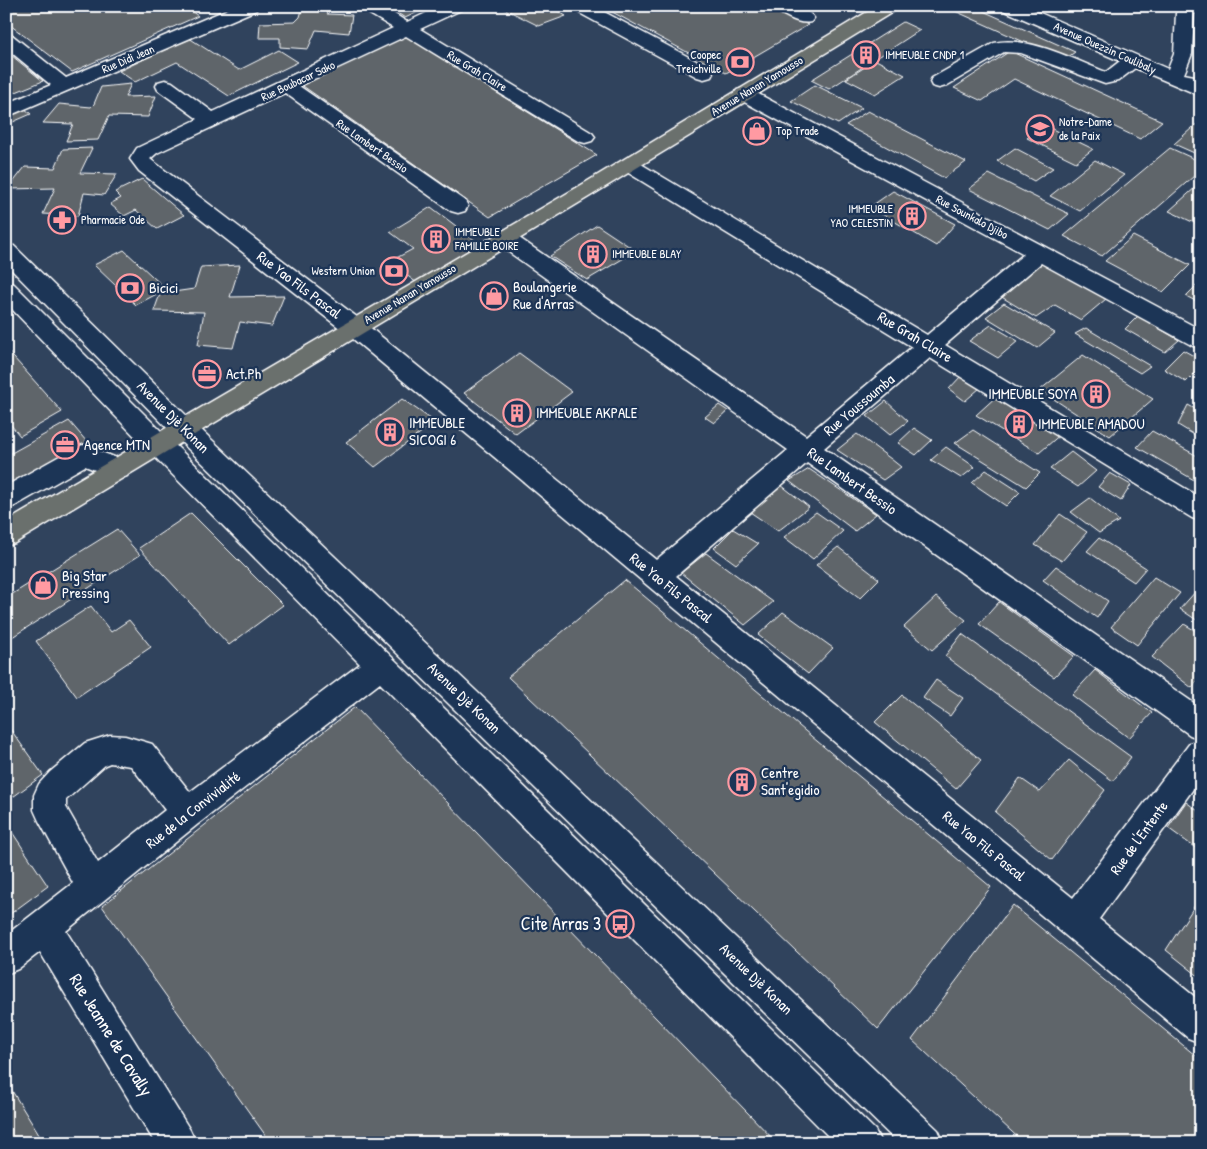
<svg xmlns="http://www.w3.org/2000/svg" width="1207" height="1149" viewBox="0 0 1207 1149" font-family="'Patrick Hand',sans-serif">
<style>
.building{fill:#5e656a;stroke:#fff}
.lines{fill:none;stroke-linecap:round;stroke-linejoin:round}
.minor-casing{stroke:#fff;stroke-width:3}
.major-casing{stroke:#fff;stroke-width:3}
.minor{fill:#1d3557;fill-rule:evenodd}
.major{fill:#6b706d;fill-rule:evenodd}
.labels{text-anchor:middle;stroke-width:4.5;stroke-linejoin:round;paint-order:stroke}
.far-street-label{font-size:12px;fill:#fff;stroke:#1d3557}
.far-poi-label{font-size:12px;fill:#fff;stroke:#1d3557;text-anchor:start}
.street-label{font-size:15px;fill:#fff;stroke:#1d3557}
.poi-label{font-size:15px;fill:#fff;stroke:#1d3557;text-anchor:start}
.near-poi-label{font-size:18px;fill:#fff;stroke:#1d3557;text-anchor:end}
.near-street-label{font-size:18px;fill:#fff;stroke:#1d3557}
</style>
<rect width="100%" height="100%" fill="#30435d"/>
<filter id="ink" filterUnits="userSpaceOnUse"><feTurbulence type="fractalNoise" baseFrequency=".02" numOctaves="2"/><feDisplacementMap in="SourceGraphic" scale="10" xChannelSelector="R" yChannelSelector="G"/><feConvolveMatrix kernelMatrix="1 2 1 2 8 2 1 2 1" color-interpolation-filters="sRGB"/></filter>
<g filter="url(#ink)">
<path class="building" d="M6,6H184L198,16L72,72L6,22Z
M303,6H329L327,14L352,15L349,33L316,30L308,49L280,47V38H259L260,23L295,22L300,17Z
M387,6H431L405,18Z
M499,6H549L566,16L539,26Z
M601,6H769L808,25L726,73Z
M944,6H972L1075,52L1064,60Z
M903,22L920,30L829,89L811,80Z
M404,35L597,155L490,217L300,84Z
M189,38L239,70L279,50L298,62L229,96L177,62L135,82L119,71Z
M6,51L43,81L6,96Z
M1010,51L1162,121L1140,139L1014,79L982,101L954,88Z
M876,60L905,75L875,94L846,79Z
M131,84L125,97L156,96L148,117L109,116L98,140L66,141L73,124L43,123L59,104L91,107L94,104L101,87Z
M815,85L862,108L838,124L791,101Z
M24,108L31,114L6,125V116Z
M868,111L966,162L944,178L846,125Z
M1201,120V156L1174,144Z
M1044,125L1093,149L1076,162L1027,138Z
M92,148L80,173L117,174L104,195L84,193L78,216L43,214L55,188L8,189L25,167L55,168L63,149Z
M1015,148L1053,168L1034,181L997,161Z
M1170,148L1201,162V170L1102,256L1064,236Z
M1095,160L1124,175L1080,211L1050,196Z
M989,174L1069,214L1050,230L969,189Z
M142,179L184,215L157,229L136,210L124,216L110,204L121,198L115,192Z
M1197,186L1201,188V226L1169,211Z
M893,191L955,224L936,246L870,207Z
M431,207L481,245L417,283L389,262L413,249L390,232Z
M597,225L636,251L587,280L550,256Z
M1133,236L1190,265L1163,292L1105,261Z
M124,250L166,289L136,305L94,265Z
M1041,263L1106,299L1081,320L1055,305L1036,318L1000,296Z
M240,265L230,297L284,296L272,326L240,322L233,348L198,345L204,312L154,311L160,294L194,289L201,267Z
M1198,284L1201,285V304L1186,296Z
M1004,303L1055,333L1037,348L986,317Z
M1138,316L1179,340L1165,352L1125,329Z
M991,325L1018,341L998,358L969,341Z
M1086,328L1150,366L1140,373L1075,334Z
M6,349L62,412L20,436L6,419Z
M1183,350L1201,360V367L1186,382L1164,369Z
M519,353L572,392L516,434L464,393Z
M1083,355L1153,399L1110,436L1040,390Z
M961,376L980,388L965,401L949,389Z
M998,395L1062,433L1039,453L976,415Z
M402,399L435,422L375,467L346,442Z
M886,401L908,421L890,435L867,416Z
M719,405L728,411L714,423L705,417Z
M1188,405L1201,412V439L1178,425Z
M69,421L87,442L6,488V456Z
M914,428L932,440L916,455L898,443Z
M973,430L1040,473L1026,487L955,443Z
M1152,431L1201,458V484L1137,447Z
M857,434L891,459L901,467L883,480L837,450Z
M946,447L975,467L961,478L931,460Z
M1071,452L1096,471L1078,487L1050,469Z
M809,469L876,514L855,531L789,481Z
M986,470L1020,492L1006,506L972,483Z
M1110,473L1131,485L1121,501L1098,487Z
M781,485L809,507L778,531L750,512Z
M1090,498L1119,521L1099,533L1071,512Z
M816,512L843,531L813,559L784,537Z
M191,513L283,605L229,645L139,548Z
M1060,514L1087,532L1062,561L1035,545Z
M117,529L140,555L6,641V598Z
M733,529L758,544L736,564L714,548Z
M1099,538L1146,568L1134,582L1087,551Z
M838,547L879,579L860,598L816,565Z
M706,553L773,602L745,625L681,573Z
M1056,566L1108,601L1097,618L1043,580Z
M1154,577L1180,593L1137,645L1111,627Z
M625,580L991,887L878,1029L508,677Z
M1197,590L1201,592V623L1180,609Z
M936,597L966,620L932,650L904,627Z
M999,602L1074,656L1054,677L979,624Z
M91,606L111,632L129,620L151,647L77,697L36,641Z
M783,612L833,648L808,674L758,635Z
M1184,624L1201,634V676L1192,688L1152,657Z
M962,634L1131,757L1113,781L945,656Z
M1095,670L1152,713L1129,738L1072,695Z
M936,680L963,698L950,716L923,698Z
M902,695L981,760L956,789L875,722Z
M355,707L777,1143H271L102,906Z
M6,723L43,775L6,802Z
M1069,760L1105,790L1052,860L995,812L1020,778L1040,792Z
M1186,802L1201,813V852L1168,828Z
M10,829L48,886L6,917V831Z
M1201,896V978L1166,950Z
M1013,905L1201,1060V1143H1024L912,1040Z
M6,1081L44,1143H6Z"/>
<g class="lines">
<g class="minor-casing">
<path id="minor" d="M235,6H258L256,10L6,117V104L51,85L6,48V34L12,35L66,78Z
M361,6H382L407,22L441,6H463L461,10L420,29L592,133L595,137L592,141L585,143L578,141L406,36L299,86L465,201L468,206L465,211L458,213L451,211L285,93L157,153L150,159L362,321L656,560L788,450L496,243L493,238L496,233L504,231L512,233L806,436L912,347L622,169L619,165L622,161L629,159L636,161L927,335L1024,254L737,98L735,94L737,90L744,88L751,90L1201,330V348L1193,346L1041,263L945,345L1201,498V521L1192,518L930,358L824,448L1201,708V739L1190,735L807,463L676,576L1073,898L1190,743L1201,739V778L1099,919L1201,1002V1043L1188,1038L346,333L139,171L130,159L137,148L198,119L158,90L156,86L158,82L165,80L172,82L213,112L393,28L363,10Z
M572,6H593L711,69L713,73L711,77L704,79L697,77L574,10Z
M772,6C786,6 805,5 814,18L811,22C798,25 785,15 774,10Z
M1001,6H1024L1168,69L1174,54L1176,13L1182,6H1200L1194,14L1192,54L1184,74L1199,77L1201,80V96L1135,68L1118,81L1105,84L1021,53L1004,52L946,86L939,88L932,86L930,82L932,78L994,43C1027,35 1074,60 1106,72L1120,61L1003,10Z
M6,244L14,246L193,422L938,1130L944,1143H898L175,436L6,264Z
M6,282L14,284L167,437L875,1130L881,1143H835L380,683L198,824L66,931L190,1130L196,1143H155L40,952L18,969L6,974V935L73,883L39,821L34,810V795L39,784L50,772L85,743L110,735L125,736L152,744L190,792L360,664L149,451L6,303ZM110,763L131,766L165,810L98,863L66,807V800L105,765Z
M83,445L127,462L131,469L127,476L118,479L85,466L15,506L6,509V486L74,448Z"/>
</g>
<g class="major-casing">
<path id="major" d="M877,6H898L896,10L597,192L15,543L6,546V522L583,184Z"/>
</g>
<use href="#minor" class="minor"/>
<use href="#major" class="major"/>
</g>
</g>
<defs>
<g id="building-ring" transform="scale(1.4375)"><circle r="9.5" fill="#1d3557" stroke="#ff9aa2" stroke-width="1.5"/><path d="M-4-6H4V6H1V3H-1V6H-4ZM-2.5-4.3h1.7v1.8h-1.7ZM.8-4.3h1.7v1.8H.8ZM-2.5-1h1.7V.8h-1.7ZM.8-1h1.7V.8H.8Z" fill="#ff9aa2"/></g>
<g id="bank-ring" transform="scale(1.4375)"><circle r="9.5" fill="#1d3557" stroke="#ff9aa2" stroke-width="1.5"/><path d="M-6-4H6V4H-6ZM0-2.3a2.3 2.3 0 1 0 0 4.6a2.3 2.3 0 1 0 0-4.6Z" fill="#ff9aa2"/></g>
<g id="school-ring" transform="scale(1.4375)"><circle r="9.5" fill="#1d3557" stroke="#ff9aa2" stroke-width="1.5"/><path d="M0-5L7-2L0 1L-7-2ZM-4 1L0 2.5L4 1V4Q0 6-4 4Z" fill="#ff9aa2"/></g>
<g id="shop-ring" transform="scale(1.4375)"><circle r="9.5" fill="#1d3557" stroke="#ff9aa2" stroke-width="1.5"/><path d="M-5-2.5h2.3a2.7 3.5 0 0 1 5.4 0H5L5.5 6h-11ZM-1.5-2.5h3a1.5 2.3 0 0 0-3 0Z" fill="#ff9aa2"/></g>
<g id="pharmacy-ring" transform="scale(1.4375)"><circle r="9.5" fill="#1d3557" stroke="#ff9aa2" stroke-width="1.5"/><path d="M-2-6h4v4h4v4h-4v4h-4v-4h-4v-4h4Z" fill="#ff9aa2"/></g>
<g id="office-ring" transform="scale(1.4375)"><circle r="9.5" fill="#1d3557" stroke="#ff9aa2" stroke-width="1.5"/><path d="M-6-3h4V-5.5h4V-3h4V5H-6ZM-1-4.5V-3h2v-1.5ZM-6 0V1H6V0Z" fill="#ff9aa2"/></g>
<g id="bus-ring" transform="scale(1.4375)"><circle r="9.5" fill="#1d3557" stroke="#ff9aa2" stroke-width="1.5"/><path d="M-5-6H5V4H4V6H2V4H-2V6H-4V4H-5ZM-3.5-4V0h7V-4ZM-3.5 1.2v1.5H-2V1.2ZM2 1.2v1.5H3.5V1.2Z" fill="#ff9aa2"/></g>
</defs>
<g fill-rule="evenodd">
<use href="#building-ring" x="866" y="55"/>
<use href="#bank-ring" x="740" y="62"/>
<use href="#school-ring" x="1040" y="129"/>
<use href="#shop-ring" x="757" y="131"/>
<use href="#building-ring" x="912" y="216"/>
<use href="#pharmacy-ring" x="62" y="220"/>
<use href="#building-ring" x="436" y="239"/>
<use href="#building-ring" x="593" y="254"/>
<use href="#bank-ring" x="394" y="271"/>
<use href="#bank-ring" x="130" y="288"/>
<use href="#shop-ring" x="494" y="296"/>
<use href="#office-ring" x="207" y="374"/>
<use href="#building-ring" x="1096" y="394"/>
<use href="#building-ring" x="517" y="413"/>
<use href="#building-ring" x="1019" y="424"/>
<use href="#building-ring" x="390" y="432"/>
<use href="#office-ring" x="65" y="445"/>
<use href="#shop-ring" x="43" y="585"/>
<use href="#building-ring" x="742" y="782"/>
<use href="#bus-ring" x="620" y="924"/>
</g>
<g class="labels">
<g class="far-street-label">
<text transform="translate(1105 48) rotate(24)" y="4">Avenue Ouezzin Coulibaly</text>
<text transform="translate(128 59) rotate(-23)" y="4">Rue Didi Jean</text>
<text transform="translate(477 71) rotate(31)" y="4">Rue Grah Claire</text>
<text transform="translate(298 81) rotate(-25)" y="4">Rue Boubacar Sako</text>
<text transform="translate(757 86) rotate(-31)" y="4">Avenue Nanan Yamousso</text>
<text transform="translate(372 146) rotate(35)" y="4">Rue Lambert Bessio</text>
<text transform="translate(972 217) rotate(28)" y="4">Rue Sounkalo Djibo</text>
<text transform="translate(410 294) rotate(-31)" y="4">Avenue Nanan Yamousso</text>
</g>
<g class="far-poi-label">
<text x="721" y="59" text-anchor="end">Coopec<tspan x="721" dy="14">Treichville</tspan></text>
<text x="885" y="59">IMMEUBLE CNDP 1</text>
<text x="1059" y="126">Notre-Dame<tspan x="1059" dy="14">de la Paix</tspan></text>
<text x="776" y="135">Top Trade</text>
<text x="893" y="213" text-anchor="end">IMMEUBLE<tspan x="893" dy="14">YAO CELESTIN</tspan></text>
<text x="81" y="224">Pharmacie Ode</text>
<text x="455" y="236">IMMEUBLE<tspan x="455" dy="14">FAMILLE BOIRE</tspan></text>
<text x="612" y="258">IMMEUBLE BLAY</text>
<text x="375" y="275" text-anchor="end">Western Union</text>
</g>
<g class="street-label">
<text transform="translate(299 285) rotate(37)" y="5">Rue Yao Fils Pascal</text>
<text transform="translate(915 337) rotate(31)" y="5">Rue Grah Claire</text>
<text transform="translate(859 405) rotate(-40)" y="5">Rue Youssoumba</text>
<text transform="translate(173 417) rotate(45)" y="5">Avenue Djè Konan</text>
<text transform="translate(852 481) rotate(35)" y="5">Rue Lambert Bessio</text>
<text transform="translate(671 588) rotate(39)" y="5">Rue Yao Fils Pascal</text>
<text transform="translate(464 698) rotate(44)" y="5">Avenue Djè Konan</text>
<text transform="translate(193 810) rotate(-38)" y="5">Rue de la Convivialité</text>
<text transform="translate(1139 838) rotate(-54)" y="5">Rue de l'Entente</text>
<text transform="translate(984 846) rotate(39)" y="5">Rue Yao Fils Pascal</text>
<text transform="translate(756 979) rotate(44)" y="5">Avenue Djè Konan</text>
</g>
<g class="poi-label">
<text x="513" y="292">Boulangerie<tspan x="513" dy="17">Rue d'Arras</tspan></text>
<text x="149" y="293">Bicici</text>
<text x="226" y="379">Act.Ph</text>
<text x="1077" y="399" text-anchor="end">IMMEUBLE SOYA</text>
<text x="536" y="418">IMMEUBLE AKPALE</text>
<text x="409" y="428">IMMEUBLE<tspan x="409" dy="17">SICOGI 6</tspan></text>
<text x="1038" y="429">IMMEUBLE AMADOU</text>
<text x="84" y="450">Agence MTN</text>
<text x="62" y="581">Big Star<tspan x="62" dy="17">Pressing</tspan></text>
<text x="761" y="778">Centre<tspan x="761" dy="17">Sant'egidio</tspan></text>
</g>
<g class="near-poi-label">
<text x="601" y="930">Cite Arras 3</text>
</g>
<g class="near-street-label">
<text transform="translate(111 1035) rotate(58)" y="6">Rue Jeanne de Cavally</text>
</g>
</g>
<rect width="1207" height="1149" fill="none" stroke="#1d3557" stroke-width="25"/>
<rect x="12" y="12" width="1182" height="1124" fill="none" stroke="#fff" stroke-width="2" filter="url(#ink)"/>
</svg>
